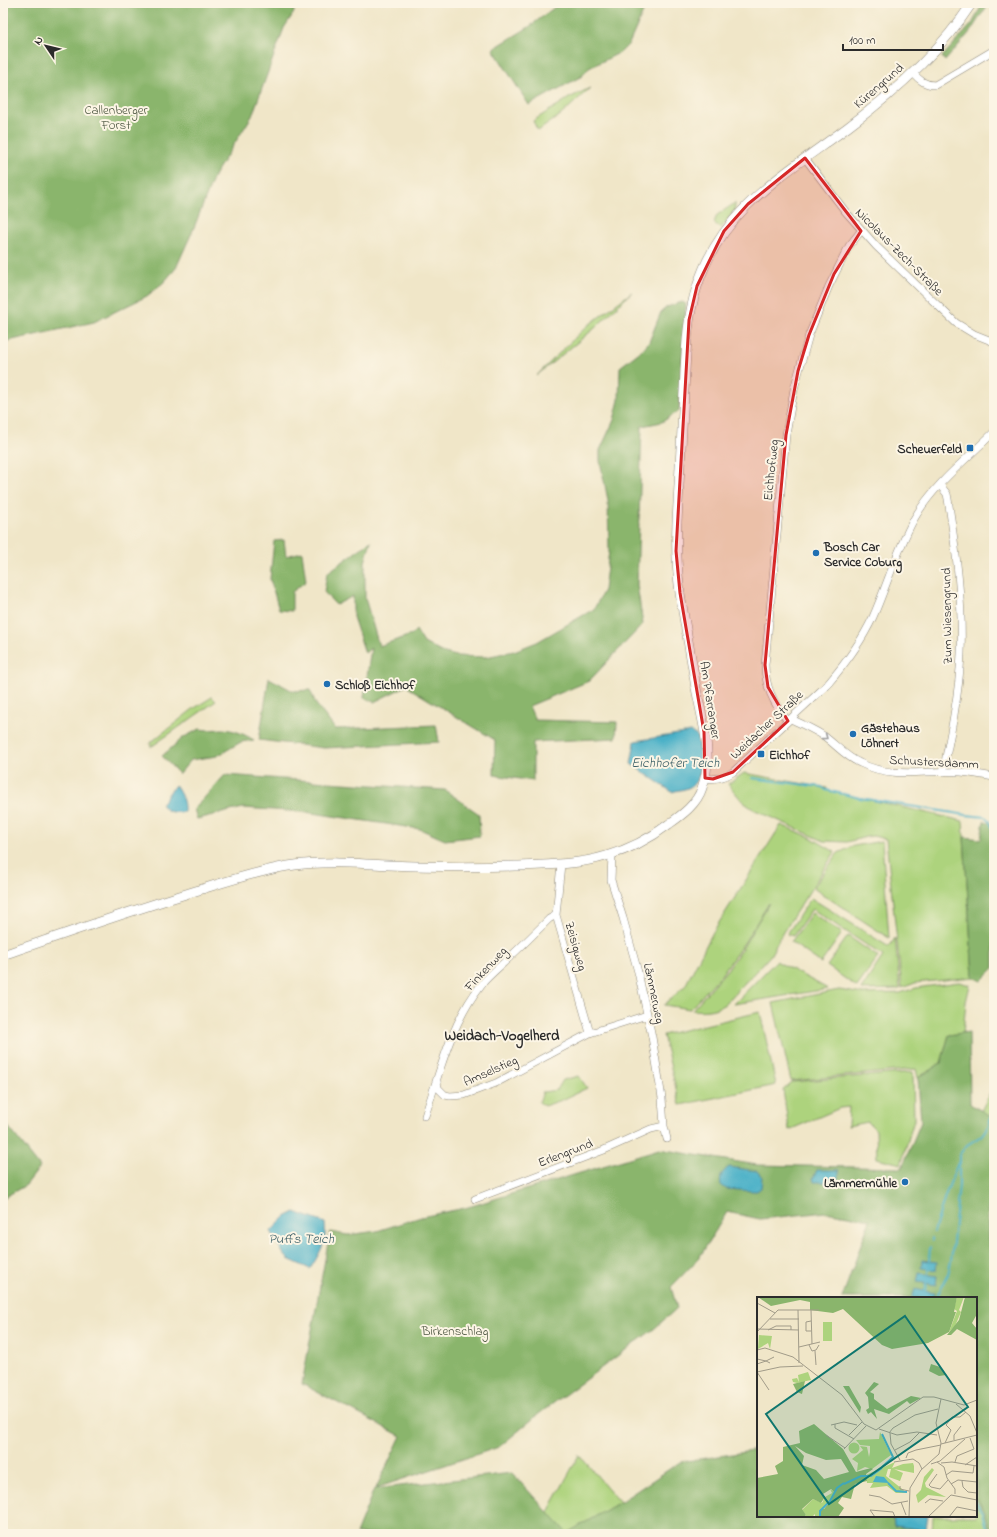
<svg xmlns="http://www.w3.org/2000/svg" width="997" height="1537" viewBox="0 0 997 1537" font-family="'Indie Flower',sans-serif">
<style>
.green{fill:#add37d;stroke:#6c7f54}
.forest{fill:#8ab56c;stroke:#5a704c}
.water{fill:#48b0c7;stroke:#3a6e79}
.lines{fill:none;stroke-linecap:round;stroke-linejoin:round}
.stream{stroke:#48b0c7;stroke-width:2}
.minor-casing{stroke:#8e887a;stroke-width:8}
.major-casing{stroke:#8e887a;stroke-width:10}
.minor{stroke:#fff;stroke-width:7}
.major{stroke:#fff;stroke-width:9}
.oneway{stroke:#a0a0a0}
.marked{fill:#d62828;fill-opacity:0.2;stroke:#d62828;stroke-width:3;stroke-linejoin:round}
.poi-dot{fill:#1f6fb2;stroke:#fcf5e5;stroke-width:1.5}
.labels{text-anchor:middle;stroke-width:4;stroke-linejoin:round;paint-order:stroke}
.street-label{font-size:13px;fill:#2b2b2b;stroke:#fcf5e5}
.park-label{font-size:13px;fill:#4c5540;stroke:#fcf5e5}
.poi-label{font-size:13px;font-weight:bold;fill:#2b2b2b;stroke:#fcf5e5;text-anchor:start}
.water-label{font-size:14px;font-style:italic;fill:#355a62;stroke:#fcf5e5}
.quarter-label{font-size:15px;font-weight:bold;fill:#2b2b2b;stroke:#fcf5e5}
.inset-river{fill:none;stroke:#48b0c7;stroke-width:2}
.inset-road{fill:none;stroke:#a19b89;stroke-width:1}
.view{fill:#0f766e;fill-opacity:0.15;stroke:#0f766e;stroke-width:2}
.inset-edge{fill:none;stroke:#2b2b2b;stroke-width:2}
</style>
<rect width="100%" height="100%" fill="#fcf5e5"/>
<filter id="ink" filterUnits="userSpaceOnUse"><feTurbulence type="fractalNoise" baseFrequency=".025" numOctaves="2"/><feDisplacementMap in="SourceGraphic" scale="8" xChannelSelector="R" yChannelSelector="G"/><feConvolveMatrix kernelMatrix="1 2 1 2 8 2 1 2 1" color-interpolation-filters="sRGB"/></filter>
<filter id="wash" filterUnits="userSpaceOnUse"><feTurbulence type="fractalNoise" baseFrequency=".012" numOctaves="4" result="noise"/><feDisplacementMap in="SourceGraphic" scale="16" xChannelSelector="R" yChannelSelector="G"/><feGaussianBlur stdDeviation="0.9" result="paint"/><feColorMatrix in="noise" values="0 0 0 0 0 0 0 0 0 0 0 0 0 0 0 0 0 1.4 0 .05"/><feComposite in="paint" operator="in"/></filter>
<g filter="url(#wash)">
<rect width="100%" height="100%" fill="#f0e6c8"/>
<path class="green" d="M590,88L562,114L538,131L533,121L569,98Z
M735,203V210L721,228L714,223L717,215Z
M632,292L595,328L536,376L586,327Z
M212,697L216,701L151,747L150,743L193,709Z
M744,773L827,788L826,790L963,821L973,977L915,983L902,988L886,839L873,836L866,837L847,842L824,841L753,809L743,802L728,784Z
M781,825L810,837L835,852L783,932L770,956L725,1004C714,1011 704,1011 692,1010L727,970L743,947L769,903L744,943L721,975L690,1009L664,1005L685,986L713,932Z
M882,841L889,938L813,888L838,853L854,846Z
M811,898L889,947L895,938L900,989L861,990L883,956L812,909L793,936L787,934Z
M812,913L842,933L821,963L791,942Z
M848,936L878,957L857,987L827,966Z
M776,961L828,989L734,1004Z
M959,982L970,985L966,1002L963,1033L949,1035L941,1063L918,1078L916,1069L791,1081L773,1003L839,990L863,994L900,993L916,988Z
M760,1012L776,1085L680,1105L663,1035Z
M913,1072L914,1120L901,1164L877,1158L876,1130L868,1122L848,1126L849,1107L840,1108L789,1130L783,1090L792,1082Z
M579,1076L587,1088L562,1100L544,1106L539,1102L543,1092L557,1090L563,1080Z
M994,1085V1118L981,1111Z
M579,1455L620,1502L567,1534L548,1512Z
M976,1498C985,1509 988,1520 991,1534H932L933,1516H976Z"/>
<path class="forest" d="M3,3H298L293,14L284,28L252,116L215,174L193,230L176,268L164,282L147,296L94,322L3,342Z
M560,3H647L629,44L621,52L589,68L582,76L529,105L493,49L529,27Z
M983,3H989L970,32L945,61L942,57L972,24Z
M682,302L686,304L679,411L662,422L642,426L637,585L643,624L589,681L529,706L535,720L617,722L616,738L533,742V781L494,775L495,740L406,686L374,702L364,698L371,648L365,653L353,617V596L336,605L324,592L327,573L371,541L365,562V598L379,646L411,635L416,630L424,643L441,652L456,656L486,657L514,651L537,642L594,609L604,590L609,551L608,500L600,461V450L614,420L619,400L620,367L642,350L649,342L661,312L667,307Z
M284,540L286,556L302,552L306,581L292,592V611L279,610L270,579L274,541Z
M269,678L293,691L310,690L316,704L335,729L436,725L439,742L324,748L259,740Z
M200,729C208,731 215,729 223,729C235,730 244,734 254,740L241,742L217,756L191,760L179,774L162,756L184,737Z
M225,775L445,790L479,814L480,836L445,840L420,829L305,812L243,808L197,819L194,809Z
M984,821L994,824V968L981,981L973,977L964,837L981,839Z
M969,1032L970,1104L994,1118V1193L988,1206V1239L994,1264V1534H991C988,1520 985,1509 976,1498V1298H842L870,1220L826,1212L760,1219L727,1212L699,1258L671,1287L677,1308L654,1329L540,1413L499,1447L376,1488L401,1436L302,1384L330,1232L348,1235L377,1231L421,1217L465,1208L659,1149L757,1165L902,1168L921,1122L918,1078L941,1063L949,1035Z
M3,1120L40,1167L26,1185L3,1198Z
M758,1450V1516H893L894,1526L926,1530V1534H356L374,1489L512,1473L567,1533L620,1502L680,1462Z"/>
<path class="water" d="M691,732L700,738C702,755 706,776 690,787C685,790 677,790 672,792L631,764L635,741Z
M175,785C181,794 185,802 184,812C174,813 167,813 161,804Z
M729,1167L757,1171L762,1177L761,1188L757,1191H753L726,1189L721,1185C719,1177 722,1172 729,1167Z
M817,1170H839V1178L836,1182H814L813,1178Z
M295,1212L325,1223C327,1242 320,1253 310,1269L288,1259L283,1253L271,1231L285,1217Z
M922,1260L937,1262L936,1270L921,1268Z
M919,1273L937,1276L936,1285L917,1282Z
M915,1289L934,1293L933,1298H912Z
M893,1516H928L926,1530L894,1526Z"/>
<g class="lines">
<path class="stream" d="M752,778L822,787L826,790L860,798L966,815L985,817L989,820L994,831
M934,1232L945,1196L958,1163
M932,1240V1238
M929,1261L930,1247
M928,1269V1274
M925,1291L926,1284
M936,1298L948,1274L951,1261L959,1185V1155L967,1145L981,1136L989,1125L994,1104
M976,1502L983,1513L989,1534
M933,1530L936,1531"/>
</g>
</g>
<g filter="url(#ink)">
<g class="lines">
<g class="minor-casing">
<path id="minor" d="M913,73C919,80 925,85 935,85L994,50
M805,158L845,211L876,246L956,323L974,334L994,342
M940,485L947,494L948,499C956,550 963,602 961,654C959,694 951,733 943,772
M791,719C802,724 813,729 824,736C836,745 846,757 860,763C895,780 925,769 961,772C972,773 983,775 994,777
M788,721C774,705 765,687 765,665L786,435L794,389L809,335L829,286L849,246L861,231
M705,778C716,780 724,778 733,772L827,685C845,664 861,643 873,617C887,585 897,550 914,519C933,485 967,459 994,432
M612,854L611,880L623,918L638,972L652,1037L662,1098L664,1126L667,1139
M561,864L556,915L590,1033
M437,1081L438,1088L445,1095L450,1096L464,1095L496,1083L590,1033L647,1015
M425,1116C440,1071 451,1023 481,985C490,974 502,965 512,955C524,944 537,931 549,919L556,915
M475,1199L604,1150L651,1129L664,1126"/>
</g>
<g class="major-casing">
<path id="major" d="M3,955C64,934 124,913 186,894C219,884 253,872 288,866C321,861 355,863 389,865C431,867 473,867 515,866C545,865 577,865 606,856C627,850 651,838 669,824C682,815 697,804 702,788C714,757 702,719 696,688C691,656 685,625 680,593C677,570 676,546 677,522C679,479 682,435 684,391C686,356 686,320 697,287C721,208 787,173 848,127C895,92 940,52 972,3"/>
</g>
<use href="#minor" class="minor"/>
<use href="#major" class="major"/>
</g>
<defs><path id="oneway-chevron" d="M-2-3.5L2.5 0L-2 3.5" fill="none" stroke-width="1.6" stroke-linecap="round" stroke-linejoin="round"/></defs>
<use class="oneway" href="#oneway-chevron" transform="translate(825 737) rotate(37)"/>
</g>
<path class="marked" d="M805,158L861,231L834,274L809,335L798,371L786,435L765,665L768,687L788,721L733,772L713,779L705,778L704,732L680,593L676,551L689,320L697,286L724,231L748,204Z"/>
<g class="poi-dot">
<rect x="966" y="444" width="8" height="8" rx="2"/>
<circle cx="816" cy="553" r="4"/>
<circle cx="327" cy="684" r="4"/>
<circle cx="853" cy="734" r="4"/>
<rect x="757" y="750" width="8" height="8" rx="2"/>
<circle cx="905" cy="1182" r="4"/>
</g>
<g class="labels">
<g class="street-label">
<text transform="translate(878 85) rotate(-41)" y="5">Kürengrund</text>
<text transform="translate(900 251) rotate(45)" y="5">Nicolaus-Zech-Straße</text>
<text transform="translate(770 470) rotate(-84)" y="5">Eichhofweg</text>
<text transform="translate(946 616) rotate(-91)" y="5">Zum Wiesengrund</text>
<text transform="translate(711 700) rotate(81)" y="5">Am Pfarranger</text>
<text transform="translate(766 724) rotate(-43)" y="5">Weidacher Straße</text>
<text transform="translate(934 761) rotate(3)" y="5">Schustersdamm</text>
<text transform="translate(577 946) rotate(74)" y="5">Zeisigweg</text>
<text transform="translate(485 968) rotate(-47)" y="5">Finkenweg</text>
<text transform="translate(655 993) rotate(78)" y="5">Lämmerweg</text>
<text transform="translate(490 1070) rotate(-24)" y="5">Amselstieg</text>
<text transform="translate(565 1152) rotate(-21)" y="5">Erlengrund</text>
</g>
<g class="park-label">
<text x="116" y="114">Callenberger<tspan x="116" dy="15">Forst</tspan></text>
<text x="455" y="1335">Birkenschlag</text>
</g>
<g class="poi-label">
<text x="962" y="453" text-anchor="end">Scheuerfeld</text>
<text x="824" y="551">Bosch Car<tspan x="824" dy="15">Service Coburg</tspan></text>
<text x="335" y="689">Schloß Eichhof</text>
<text x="861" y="732">Gästehaus<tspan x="861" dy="15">Löhnert</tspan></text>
<text x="769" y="759">Eichhof</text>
<text x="897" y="1187" text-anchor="end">Lämmermühle</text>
</g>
<g class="water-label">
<text x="675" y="767">Eichhofer Teich</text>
<text x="301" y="1243">Puffs Teich</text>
</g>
<g class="quarter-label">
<text x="502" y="1040">Weidach-Vogelherd</text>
</g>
</g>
<g transform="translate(757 1297)">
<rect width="220" height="220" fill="#f0e6c8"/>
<path d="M200,0H207L202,13L204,15L198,29L192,35L200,14L197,12ZM66,25H75V44H66ZM2,38L15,39L13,52L11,46L1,52ZM51,75L54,83L40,86L36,85L35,82L40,81L42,85L41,78ZM123,135L134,158L115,172L108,170L100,174L101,166L95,162L106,153L103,149L110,150L112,160L113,155H117H113V149L103,148L99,143L122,142ZM91.5 151a5.5 5.5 0 1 1 11 0a5.5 5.5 0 1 1-11 0ZM138,165L135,171L146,167L156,166L157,169V176L137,172L146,176L143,184L129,179L132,180L134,172H131L129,179L150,196H139L130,189L113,191L116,186H110L109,178ZM175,171L177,173L168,186L169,190L189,200L171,198L161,206L159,198L164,193L167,180ZM73,192L77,195L74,203L66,212H63L62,220H58V217L55,220H47L49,218L45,213L56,202L65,206L68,200L75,196Z" fill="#add37d"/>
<path d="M1,0H200L197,15H199L192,35L171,46L135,52L125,48L86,12L76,16L53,13V5L43,3L14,9ZM208,0H220V17L215,26L220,32V43L200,32L194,38H190L202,23ZM174,67L183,70L189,78L182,79L172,74ZM48,84L45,97L40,95L36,87ZM117,85L122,87L113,95L117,97V102L130,112L154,99L164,101L153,107L150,104L132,117L117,112L120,122L114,115L111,117L109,113L112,111L111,100L108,96ZM86,89H92L104,110L103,116ZM57,127L86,152L99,175L114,171L116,172L109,177L110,184L98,187L94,202L85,200L81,206L87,211L81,220H62L63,212H67L74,203L77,195L74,192L66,197L68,200L64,206L56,202L45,212L49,218L47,220H0V181L21,177L18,169L26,164V150L43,146L42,134ZM38,149L49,156L69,163L84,162L92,175L67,182L59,173L45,168L47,159Z" fill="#8ab56c" fill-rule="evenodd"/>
<path d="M119,179L127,180L132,186L116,185Z" fill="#48b0c7"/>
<path class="inset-river" d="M125,137L136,160L125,170M131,186L139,194L150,195M87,187L104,179H114L125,171M63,220V214L73,204L80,191L87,186"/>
<path class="inset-road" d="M0,6L18,16M41,13L42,66M54,13L55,47M13,22H42M0,32L42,33M11,33L19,29H34V33M54,34H49V25L54,24M0,35L21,13H62M52,48L55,54L59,53L62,48M42,50L63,45M0,53L8,51L36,60L85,98L107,127L119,133L166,100H177L207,108L220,103M58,54L59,68M0,62L9,64L0,67M13,66L9,64L17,60M0,75L23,70L46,69M0,75L12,93M199,107L213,119L220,136M78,127V131L97,142M74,128L87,125L100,128M122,132L140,138L160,135L180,138M132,136L136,131L158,118L181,112M133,136L134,147L143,163M69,138L88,151M92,138L105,125M197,143V138L204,129M188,146L194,133L189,128L195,120H203L209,115M184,147L220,138M87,152L109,129M138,153L153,145L163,135M149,161L151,156L159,153L184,148M137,165L156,162L162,166L165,172M180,165L187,170L190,181L198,192V197M198,165L200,159L217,152L213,141M184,166L195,165L220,169M174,167L183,164L208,142M208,168L220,160M180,177L172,188L174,190L183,192L191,183M189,178L195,174L216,176L217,169M205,184L206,190L211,195L220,196M194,187L201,183L220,185M143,189V192L152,194M112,198L123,200L135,207L151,204M144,205L149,218M168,206L173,202L186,204M118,220L113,213L136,215L138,220M152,220L153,191L164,173L182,157L184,146L179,126L184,102M171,220L194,198L220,203M192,220L200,210L220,214"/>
<path class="view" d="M148,19L211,110L72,207L9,117Z"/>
<rect width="220" height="220" class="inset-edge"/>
</g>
<rect width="997" height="1537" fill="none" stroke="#fcf5e5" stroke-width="16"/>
<g transform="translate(46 46) rotate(305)" stroke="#fcf5e5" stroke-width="3" paint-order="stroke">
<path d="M0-3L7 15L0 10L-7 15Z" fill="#2b2b2b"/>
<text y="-6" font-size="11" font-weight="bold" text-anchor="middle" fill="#2b2b2b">N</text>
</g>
<path d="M843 44v6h100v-6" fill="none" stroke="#2b2b2b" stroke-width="2"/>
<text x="849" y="44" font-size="12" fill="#2b2b2b" stroke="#fcf5e5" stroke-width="3" paint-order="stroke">100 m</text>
</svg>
